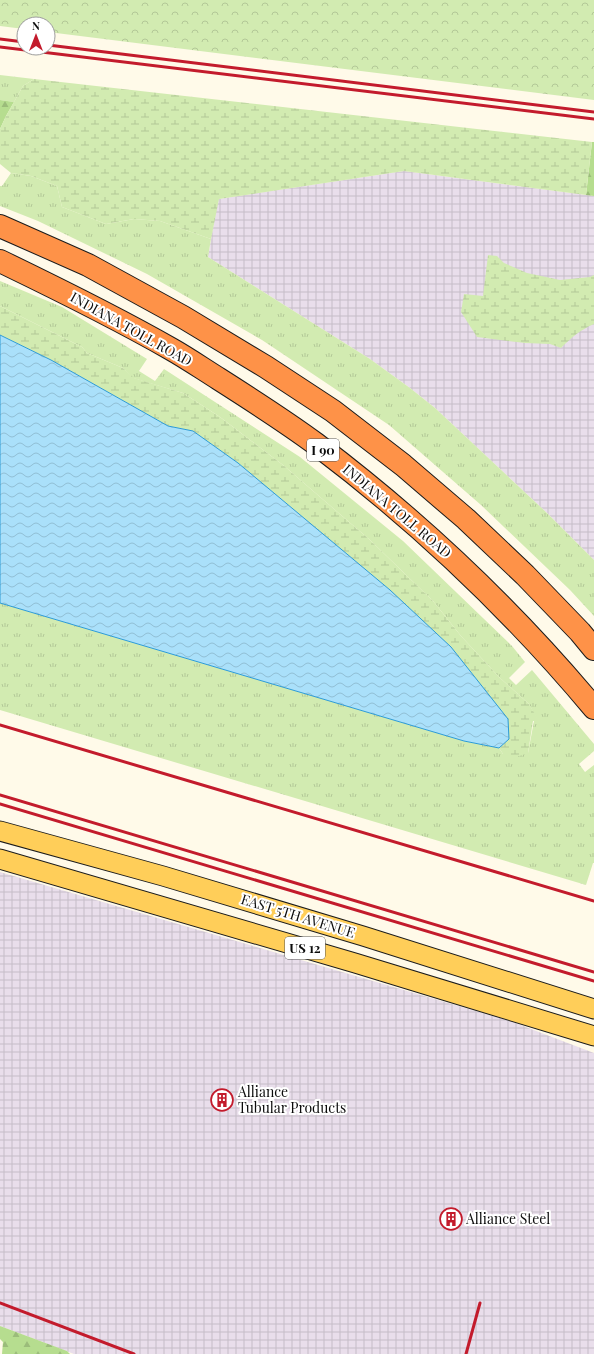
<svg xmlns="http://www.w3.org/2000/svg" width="594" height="1354" viewBox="0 0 594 1354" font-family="'Playfair Display',serif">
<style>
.industrial{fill:url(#industrial-grid)}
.grass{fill:url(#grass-tufts)}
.forest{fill:url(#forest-firs)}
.wetland{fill:url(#wetland-marsh)}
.park{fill:url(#park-crowns)}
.water{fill:url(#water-waves);stroke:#2c9bd6}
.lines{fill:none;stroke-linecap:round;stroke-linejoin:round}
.major-casing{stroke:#1c1c1c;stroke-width:21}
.highway-casing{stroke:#1c1c1c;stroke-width:24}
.major{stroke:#ffce59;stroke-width:19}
.highway{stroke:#fe9248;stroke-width:22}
.rail{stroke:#c31b2c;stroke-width:3}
.labels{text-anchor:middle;stroke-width:4;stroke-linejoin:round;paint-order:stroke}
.shield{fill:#fff;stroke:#545454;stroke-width:1}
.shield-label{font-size:13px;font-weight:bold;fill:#0b0b0b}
.street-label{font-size:14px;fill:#0b0b0b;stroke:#fff}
.poi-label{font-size:14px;fill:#0b0b0b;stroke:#fff;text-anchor:start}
</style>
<defs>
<pattern id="industrial-grid" width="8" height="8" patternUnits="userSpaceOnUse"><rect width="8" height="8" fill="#e9deeb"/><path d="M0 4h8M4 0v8" fill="none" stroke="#c6bdc8"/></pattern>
<pattern id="grass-tufts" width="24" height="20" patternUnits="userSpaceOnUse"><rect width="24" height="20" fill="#d2ebb1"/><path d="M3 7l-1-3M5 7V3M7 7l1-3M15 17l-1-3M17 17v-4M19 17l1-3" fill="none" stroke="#b3c897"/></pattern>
<pattern id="forest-firs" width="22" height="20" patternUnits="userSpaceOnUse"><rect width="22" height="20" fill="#b6dd8f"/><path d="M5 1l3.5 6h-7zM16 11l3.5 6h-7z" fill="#9bbc7a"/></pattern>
<pattern id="wetland-marsh" width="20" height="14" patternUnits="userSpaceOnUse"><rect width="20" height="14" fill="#d2ebb1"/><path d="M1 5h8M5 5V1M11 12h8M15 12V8" fill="none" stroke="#b3c897"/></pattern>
<pattern id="park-crowns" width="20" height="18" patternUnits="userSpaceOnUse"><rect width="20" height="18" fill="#d2ebb1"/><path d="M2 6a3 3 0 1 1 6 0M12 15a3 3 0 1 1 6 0" fill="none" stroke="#b3c897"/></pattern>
<pattern id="water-waves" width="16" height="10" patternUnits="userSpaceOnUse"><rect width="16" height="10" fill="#aae0fa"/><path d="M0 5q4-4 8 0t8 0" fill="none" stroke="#91bfd5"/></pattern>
</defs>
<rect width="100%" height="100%" fill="#fffae9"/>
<path class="industrial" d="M404,171L594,196V560L547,513L435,408L410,388L370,359L208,257L218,199Z
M0,872L510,1021L594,1053V1354H74L0,1326Z"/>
<path class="grass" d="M0,75L34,79L23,86L14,102L0,100Z
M11,173L31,176L57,186L62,207L106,224L134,219L160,221L211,239L208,257L370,359L410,388L435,408L547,513L594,560V616L570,590L481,505L389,425L262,340L147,274L38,221L0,206V186H2Z
M0,281L62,307L147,359L139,371L155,381L164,369L300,457L403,541L512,646L525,662L509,678L516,685L532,670L594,744V751L579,764L585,772L594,765V863H593L586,885L0,710V603L464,741L499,748L503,754L528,753L534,721H538L529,704L499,677L461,636L433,601L370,540L283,465L220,417L183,393L133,378L123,368L87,353L82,347L0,306Z"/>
<path class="forest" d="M0,100L14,102L6,116L0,129Z
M592,142H594V196L586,195Z
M0,1326L67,1351L70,1354H2L3,1342L0,1339Z"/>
<path class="wetland" d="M34,79L592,142L586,195L404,171L219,199L211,239L160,221L134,219L106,224L62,207L57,186L31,176L11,173L0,164V129L6,116L23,86Z
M488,255L497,256L504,263L527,273L560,280L590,277L594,275V324C580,330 571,338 561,348L550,344L525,343L477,337L461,312L464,294L483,296Z
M0,306L82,347L87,353L123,368L134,378L183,393L220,417L283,465L370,540L433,601L461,636L499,677L529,704L539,721H533L528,753L519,756L503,754L499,748L509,739L390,590L238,463L193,431L168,426L51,360L0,335Z"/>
<path class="park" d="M0,0H594V100L48,32V24H24V29L0,26Z"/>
<path class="water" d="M0,335L51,360L168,426L193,431L238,463L390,590L451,647L508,719L509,739L499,748L464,741L0,603Z"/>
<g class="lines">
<g class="major-casing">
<path id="major" d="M0,831L163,876L363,936L594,1009
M0,859L355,963L594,1036"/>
</g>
<g class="highway-casing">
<path id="highway" d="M0,226L88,265L183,317L266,367L333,411L403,465L466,519L525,575L580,632L594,649
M0,261C58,289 115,317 171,349C187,358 203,369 219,379C252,400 285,421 316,444C418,521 512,610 594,708"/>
</g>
<use href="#major" class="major"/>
<use href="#highway" class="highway"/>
<path class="rail" d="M0,39L24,42
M48,45L594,112
M0,47L594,119
M0,725L594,901
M0,795L594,972
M0,804L594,981
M0,1303L134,1354
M466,1354L480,1303"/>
</g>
<defs>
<g id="building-ring" transform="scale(1.15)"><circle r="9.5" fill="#fff" stroke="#c31b2c" stroke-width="1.5"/><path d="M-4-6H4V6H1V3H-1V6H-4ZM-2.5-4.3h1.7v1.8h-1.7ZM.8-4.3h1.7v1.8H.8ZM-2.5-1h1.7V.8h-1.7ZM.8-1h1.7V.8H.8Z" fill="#c31b2c"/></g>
</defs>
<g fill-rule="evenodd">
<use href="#building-ring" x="222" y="1100"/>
<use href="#building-ring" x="451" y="1219"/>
</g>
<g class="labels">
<g class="shield">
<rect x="307" y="439" width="32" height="22" rx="3"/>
<rect x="285" y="937" width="40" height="22" rx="3"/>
</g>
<g class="shield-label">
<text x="323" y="455">I 90</text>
<text x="305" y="953">US 12</text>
</g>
<g class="street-label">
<text transform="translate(131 329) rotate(29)" y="5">INDIANA TOLL ROAD</text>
<text transform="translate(397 511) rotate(40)" y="5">INDIANA TOLL ROAD</text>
<text transform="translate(298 916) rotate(17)" y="5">EAST 5TH AVENUE</text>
</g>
<g class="poi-label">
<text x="238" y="1097">Alliance<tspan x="238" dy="16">Tubular Products</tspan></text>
<text x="466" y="1224">Alliance Steel</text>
</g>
</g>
<g transform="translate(36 36)"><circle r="19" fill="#ffffff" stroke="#9d9d9d"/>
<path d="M0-3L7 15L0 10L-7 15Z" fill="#c31b2c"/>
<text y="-6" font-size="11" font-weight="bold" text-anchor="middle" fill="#0b0b0b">N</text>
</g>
</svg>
